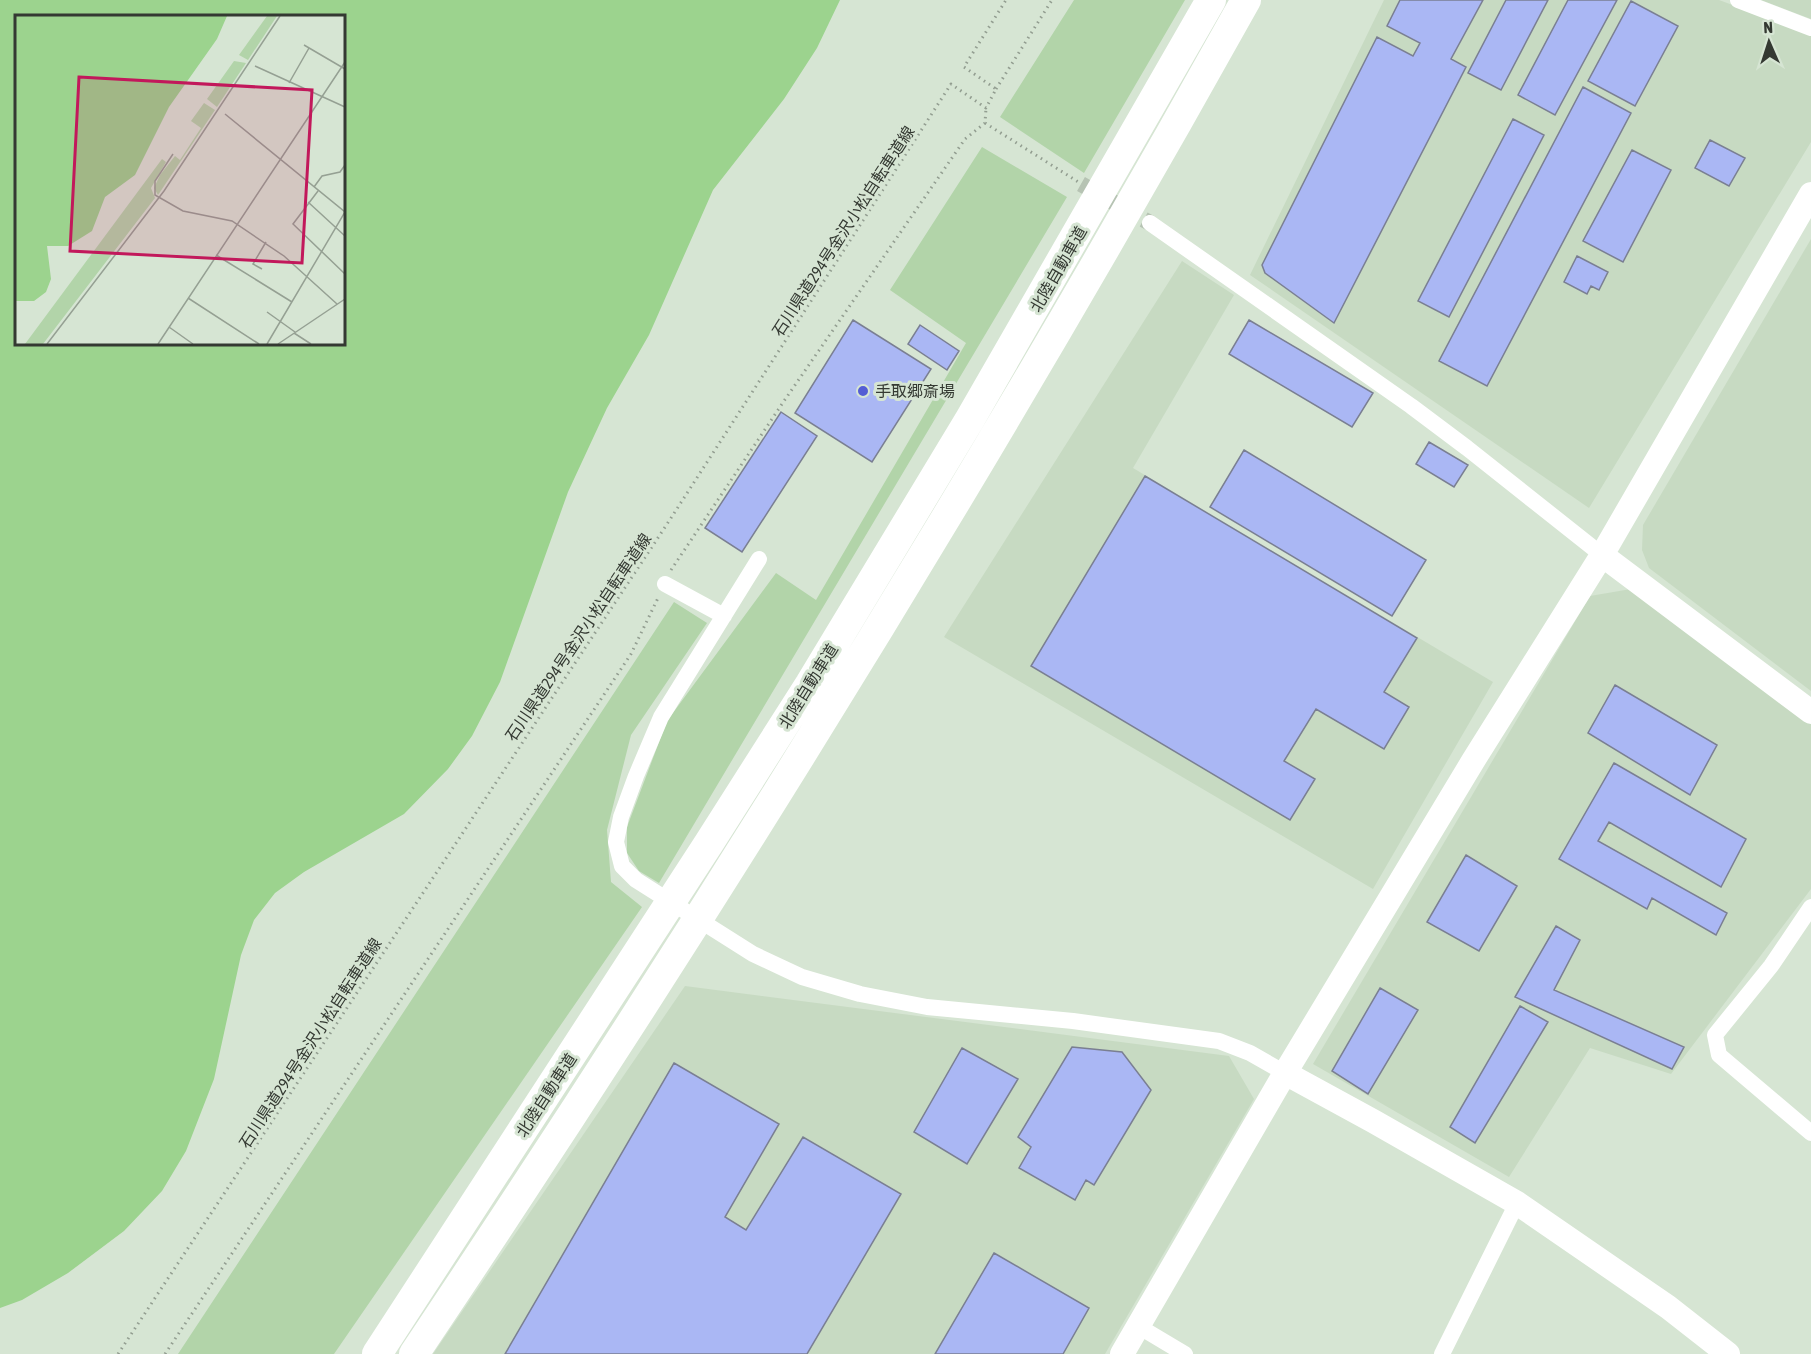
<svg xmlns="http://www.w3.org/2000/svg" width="1811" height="1354" viewBox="0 0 1811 1354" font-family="'Asap Condensed','Noto Sans JP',sans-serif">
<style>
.built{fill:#c7dac2}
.green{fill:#b2d4a9}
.water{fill:#9cd38e;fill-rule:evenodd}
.building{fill:#aab7f4;stroke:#7a7f92;stroke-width:1.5}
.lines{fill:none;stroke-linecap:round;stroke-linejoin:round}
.street-tunnel{stroke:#b6c3b3;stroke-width:16;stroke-dasharray:16 8;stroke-linecap:butt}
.path{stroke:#929d90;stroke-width:3;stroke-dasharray:1.5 4.5;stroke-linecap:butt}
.street{stroke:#fff;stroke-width:16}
.secondary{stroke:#fff;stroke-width:24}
.highway{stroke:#fff;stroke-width:30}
.poi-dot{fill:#535dd4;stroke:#d6e5d3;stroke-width:2}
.labels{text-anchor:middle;stroke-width:6;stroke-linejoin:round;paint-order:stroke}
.street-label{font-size:16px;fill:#343932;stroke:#d6e5d3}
.poi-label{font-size:16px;fill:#343932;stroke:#d6e5d3;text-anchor:start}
.inset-road{fill:none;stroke:#95a093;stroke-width:1.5}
.view{fill:#c2185b;fill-opacity:0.15;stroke:#c2185b;stroke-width:3}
.inset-edge{fill:none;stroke:#343932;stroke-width:3}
</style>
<rect width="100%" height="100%" fill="#d6e5d3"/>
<path class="built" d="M1384,0H1719L1811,34V142L1589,508L1250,275Z
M1761,0H1811V19Z
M1811,239V691L1649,568L1642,550L1643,525Z
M1182,261L1234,295L1133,468L1493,682L1373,889L944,637Z
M1631,589L1811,720V889L1671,1074L1590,1048L1509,1177L1313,1064L1590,596Z
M685,986L1229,1056L1254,1099L1105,1354H433Z"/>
<path class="green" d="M1074,0H1185L1084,173L1000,117Z
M982,147L1067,197L659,883L639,871L627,853V827L667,721L776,573L816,600L966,343L890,290Z
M674,602L707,623L631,735L607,830L611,882L642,907L334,1354H178Z"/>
<path class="water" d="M0,0H840L817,48L784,99L713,190L649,335L607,408L568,492L500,682L472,736L448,769L404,814L304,872L275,893L254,920L241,955L214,1079L186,1151L162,1191L124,1231L68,1273L22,1300L0,1308ZM16,16H344V344H16Z"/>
<path class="building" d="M1400,0H1483L1451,59L1466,67L1334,323L1265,273L1262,265L1377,37L1413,56L1420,43L1387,26Z
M1506,0H1548L1501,90L1468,73Z
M1568,0H1617L1555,115L1518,95Z
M1631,1L1678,26L1635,106L1588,81Z
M1583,87L1631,113L1487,386L1439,361Z
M1513,119L1544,135L1449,317L1418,301Z
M1710,140L1745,158L1729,186L1695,168Z
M1632,150L1671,170L1623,262L1583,241Z
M1577,256L1608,272L1599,290L1591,286L1587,294L1564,282Z
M853,320L931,369L872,462L795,413Z
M1249,320L1373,393L1352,427L1229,354Z
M920,325L959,351L947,370L908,344Z
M781,412L817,436L742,552L705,528Z
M1429,442L1468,465L1454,487L1416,464Z
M1244,450L1426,560L1392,616L1210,507Z
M1145,476L1417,638L1384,692L1409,707L1384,749L1316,709L1284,761L1315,779L1290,820L1031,666Z
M1615,685L1717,745L1690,795L1588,733Z
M1614,763L1746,839L1721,887L1609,822L1598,841L1727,913L1716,935L1652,898L1647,909L1559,859Z
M1466,855L1517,886L1479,951L1427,922Z
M1556,926L1580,940L1554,990L1684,1047L1672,1069L1515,997Z
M1380,988L1418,1010L1368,1094L1332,1071Z
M1520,1006L1548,1022L1475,1143L1450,1127Z
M1072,1047L1122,1052L1151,1090L1094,1185L1086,1180L1075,1200L1019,1168L1031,1147L1018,1137Z
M962,1048L1018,1079L967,1164L914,1132Z
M674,1063L779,1124L725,1217L746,1230L803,1137L901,1194L807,1354H505Z
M994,1253L1089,1308L1063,1354H935Z"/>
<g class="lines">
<path class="street-tunnel" d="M1081,184L1150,223"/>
<path class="path" d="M996,89L1052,0
M985,123L1080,183
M671,570L784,401L965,139L985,123L986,108
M118,1354L671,518L951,84L986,108L996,89L964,67L1006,0
M165,1354L631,654L658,598"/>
<path class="street" d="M1738,0L1811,28
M1150,223L1411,406L1467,448L1602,555
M759,559L661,717L636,776L621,817L616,842L622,866L636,880L753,954L802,977L860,994L927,1007L1073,1021L1219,1041L1250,1053L1285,1073
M665,584L724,616
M1811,907L1771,966L1715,1035L1719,1055L1811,1133
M1138,1326L1185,1354
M1442,1354L1517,1203"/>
<path class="secondary" d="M1602,555L1811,712
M1285,1073L1373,1121L1517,1203L1668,1307L1728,1354
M1122,1354L1285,1073L1473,761L1602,555L1811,194"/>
<path class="highway" d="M377,1354L709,843L810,684L970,419L1211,0
M414,1354C709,914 988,463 1246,0"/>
</g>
<circle class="poi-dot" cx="863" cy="391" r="6"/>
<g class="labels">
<g class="street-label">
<text transform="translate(843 231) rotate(-57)" y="6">石川県道294号金沢小松自転車道線</text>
<text transform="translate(1058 269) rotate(-60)" y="6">北陸自動車道</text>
<text transform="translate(578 637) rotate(-56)" y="6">石川県道294号金沢小松自転車道線</text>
<text transform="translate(808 686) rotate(-58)" y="6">北陸自動車道</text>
<text transform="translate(310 1043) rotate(-57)" y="6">石川県道294号金沢小松自転車道線</text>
<text transform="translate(546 1095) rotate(-57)" y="6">北陸自動車道</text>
</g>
<g class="poi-label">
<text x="875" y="397">手取郷斎場</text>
</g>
</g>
<g transform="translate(15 15)">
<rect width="330" height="330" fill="#d6e5d3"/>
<path d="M252,1H262L233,45L224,40ZM219,46L231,48L202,92L192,84ZM189,88L200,95L143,180L139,173L145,160L160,141L165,145L186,113L176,106ZM147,144L151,147L136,173L140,183L28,329H10Z" fill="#b2d4a9"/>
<path d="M0,1H212L202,24L154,92L120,160L90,182L77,216L53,231H32L36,264L31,277L19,286H0Z" fill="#9cd38e"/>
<path class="inset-road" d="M289,30L330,54M240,51L330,92M274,68L294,33M210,99L330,197L252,329M158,139L140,166V180L168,196L217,206L269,241L322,289M299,172L307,161L325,157L330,150M303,176L278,209L330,259M293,187L330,221M201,240L277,287M247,254L238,249L251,227M173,283L244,329M252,297L280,317M154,312L178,329M279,318L296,329M32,329L149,176L265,1M143,329L330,47M263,329L330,284"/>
<path class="view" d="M64,62L297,75L287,248L55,236Z"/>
<rect width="330" height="330" class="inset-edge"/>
</g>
<g transform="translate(1769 42) rotate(357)" stroke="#d6e5d3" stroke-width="4.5" paint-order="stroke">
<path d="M0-4.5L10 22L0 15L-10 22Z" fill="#343932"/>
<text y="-9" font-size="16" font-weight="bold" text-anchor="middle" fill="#343932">N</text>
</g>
</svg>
